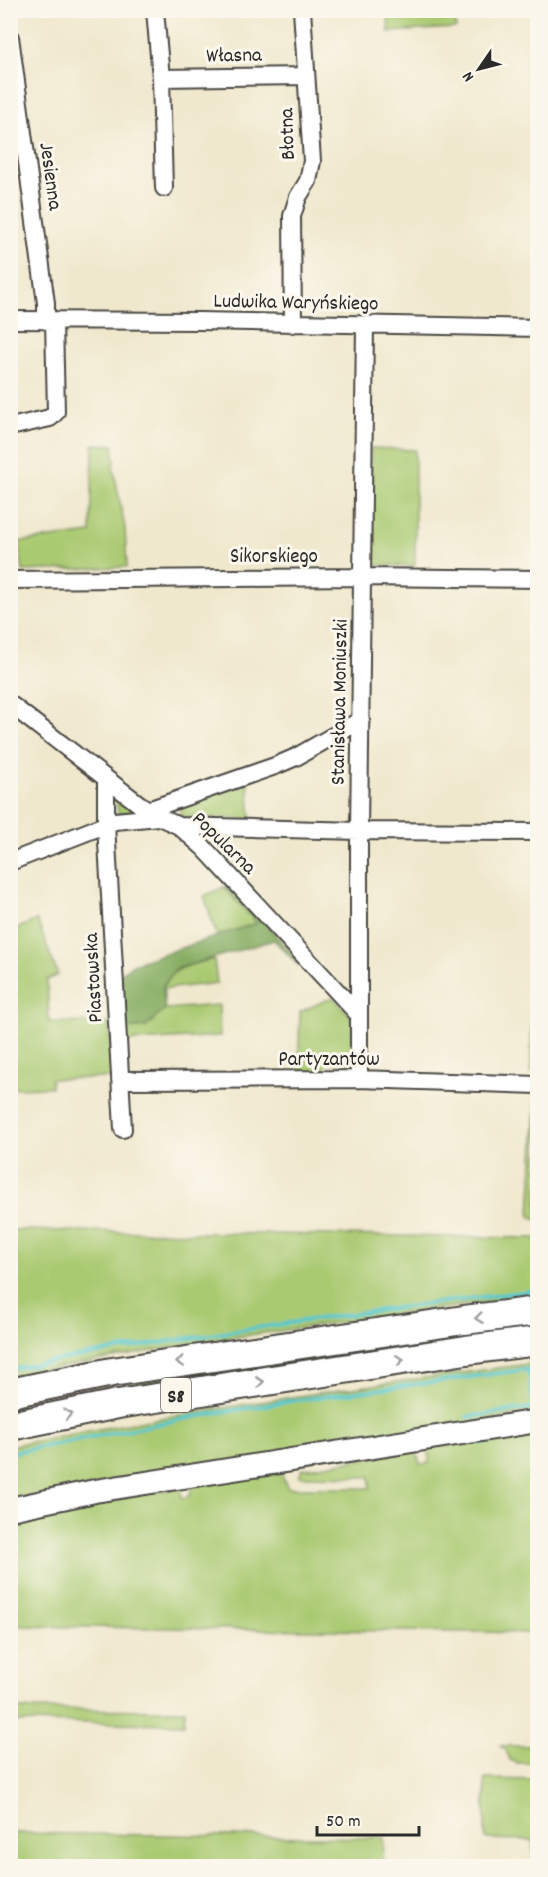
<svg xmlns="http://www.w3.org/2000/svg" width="548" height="1877" viewBox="0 0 548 1877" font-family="Dekko,sans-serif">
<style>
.green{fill:#aaca72;stroke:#6a7a4e;stroke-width:1.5}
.forest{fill:#87ae64;stroke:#596c48;stroke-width:1.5}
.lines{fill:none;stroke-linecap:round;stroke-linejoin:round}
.stream{stroke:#59c7cd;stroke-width:4}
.street-casing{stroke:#494743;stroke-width:20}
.secondary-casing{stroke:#494743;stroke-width:26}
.highway-casing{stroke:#494743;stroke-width:32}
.street{stroke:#fff;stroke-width:16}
.secondary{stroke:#fff;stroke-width:22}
.highway{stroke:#fff;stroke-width:28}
.oneway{stroke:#a0a0a0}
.labels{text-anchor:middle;stroke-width:6;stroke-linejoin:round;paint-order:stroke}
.shield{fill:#fbf7ec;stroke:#696865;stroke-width:1.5}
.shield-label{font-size:20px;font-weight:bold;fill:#2b2b2b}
.street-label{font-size:21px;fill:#2b2b2b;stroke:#fbf7ec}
</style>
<rect width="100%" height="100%" fill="#fbf7ec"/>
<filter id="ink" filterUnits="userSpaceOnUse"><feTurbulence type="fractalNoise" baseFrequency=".0167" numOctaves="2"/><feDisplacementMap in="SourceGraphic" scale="12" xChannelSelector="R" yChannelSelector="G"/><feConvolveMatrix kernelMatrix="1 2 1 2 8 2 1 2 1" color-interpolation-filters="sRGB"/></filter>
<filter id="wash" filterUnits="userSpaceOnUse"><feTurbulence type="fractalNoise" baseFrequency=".008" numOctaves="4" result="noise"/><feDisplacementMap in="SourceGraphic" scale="24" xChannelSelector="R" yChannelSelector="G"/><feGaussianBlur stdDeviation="1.35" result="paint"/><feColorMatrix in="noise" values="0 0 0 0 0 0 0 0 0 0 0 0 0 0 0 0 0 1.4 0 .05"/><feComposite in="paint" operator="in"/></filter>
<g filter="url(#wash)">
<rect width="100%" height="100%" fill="#f0e8cd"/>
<path class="green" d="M388,11H454L456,28L389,32Z
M96,444L113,445L115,463L113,466L125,528L127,567L23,571L18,542L91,533L93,445Z
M371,448L415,450V566L370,565Z
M248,781L251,819L182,817L179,805Z
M115,791L135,808L134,812L118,814Z
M224,887L257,923L217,936L204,896Z
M37,920L58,975L47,980L49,1022L109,1023L113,1078L51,1079V1087L11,1088V931Z
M214,959L217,983L163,989C169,966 195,964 214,959Z
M532,971H537L538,1072L531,1073Z
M333,997L352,1018L351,1063L327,1064L322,1075H298L300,1012Z
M219,1005L220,1036L123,1042L122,1029L146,1027L165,1009Z
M536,1104H537V1220L530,1216Z
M11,1230L535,1238L537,1239V1263H534L536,1277H537V1295L214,1340L11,1376Z
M537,1325V1332L79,1401L78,1393C231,1366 384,1344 537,1325Z
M537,1363V1412L11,1500L10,1446C185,1411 361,1386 537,1363Z
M537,1429V1633L11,1626L10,1517L41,1510L179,1488L183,1498L190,1496L191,1486L280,1472L288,1488H370V1477L299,1476L302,1469L416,1450L420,1464L429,1463V1446Z
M11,1709L185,1710L184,1724L11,1722Z
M500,1746H537V1763H517L510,1760L506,1750Z
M485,1779L537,1780V1866H533V1840L485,1839Z
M11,1833L384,1838L383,1866H11Z"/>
<path class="forest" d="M231,884L302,965L299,966L274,940L176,969L163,986L165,1009L146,1027L122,1029L120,974L133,964L257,923L224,887Z"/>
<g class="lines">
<path class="stream" d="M10,1369C185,1336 361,1312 538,1290
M528,1369L529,1376
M530,1381L534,1408
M467,1417L538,1407
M481,1443L538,1434
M10,1453L188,1418L291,1401L538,1368"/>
</g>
</g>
<g filter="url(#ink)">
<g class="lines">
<g class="street-casing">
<path id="street" d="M155,10L161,78L164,188
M10,37L46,303V321
M161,78L306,76
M10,320L199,321L538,328
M293,324L292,216L298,197L308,181L312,161L302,10
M10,427L50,418L56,412L54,321
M10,580L363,577L538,579
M10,704L139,804L159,817L179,826L204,848L359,1015
M106,779V824L123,1129
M148,810L275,766L296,757L361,720
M179,826L359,831L538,832
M10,862L115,821L159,817
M359,1079V831L365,325
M120,1080L359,1079L538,1085"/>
</g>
<g class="secondary-casing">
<path id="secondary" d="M10,1509L95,1491L538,1421"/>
</g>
<g class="highway-casing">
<path id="highway" d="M10,1393L112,1372L464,1320L538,1311
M10,1426L118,1404L466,1350L538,1341"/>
</g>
<use href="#street" class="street"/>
<use href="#secondary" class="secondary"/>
<use href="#highway" class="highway"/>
</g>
<defs><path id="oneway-chevron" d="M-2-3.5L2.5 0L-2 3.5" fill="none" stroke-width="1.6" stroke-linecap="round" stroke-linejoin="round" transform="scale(1.5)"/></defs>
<g class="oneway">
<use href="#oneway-chevron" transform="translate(479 1318) rotate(173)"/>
<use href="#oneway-chevron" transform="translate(400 1360) rotate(-9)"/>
<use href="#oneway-chevron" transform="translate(180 1362) rotate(172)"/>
<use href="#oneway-chevron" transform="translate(260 1382) rotate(-9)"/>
<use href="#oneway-chevron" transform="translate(68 1414) rotate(-12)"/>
</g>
</g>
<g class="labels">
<rect class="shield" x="161" y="1378" width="30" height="34" rx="4.5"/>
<g class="shield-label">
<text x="176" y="1402">S8</text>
</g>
<g class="street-label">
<text transform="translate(234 54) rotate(-1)" y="7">Własna</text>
<text transform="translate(286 134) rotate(-92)" y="7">Błotna</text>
<text transform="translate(52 176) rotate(82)" y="7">Jesienna</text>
<text transform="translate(296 301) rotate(1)" y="7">Ludwika Waryńskiego</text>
<text x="274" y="562">Sikorskiego</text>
<text transform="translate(338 702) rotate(-89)" y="7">Stanisława Moniuszki</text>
<text transform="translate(225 842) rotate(44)" y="7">Popularna</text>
<text transform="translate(92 978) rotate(-93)" y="7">Piastowska</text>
<text x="329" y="1065">Partyzantów</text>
</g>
</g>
<rect width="548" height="1877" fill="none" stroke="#fbf7ec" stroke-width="36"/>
<g transform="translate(479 69) rotate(235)" stroke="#fbf7ec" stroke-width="4.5" paint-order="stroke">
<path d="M0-4.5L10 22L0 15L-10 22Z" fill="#2b2b2b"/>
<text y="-9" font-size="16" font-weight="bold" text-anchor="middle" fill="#2b2b2b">N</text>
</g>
<path d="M317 1826v9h102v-9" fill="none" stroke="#2b2b2b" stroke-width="3"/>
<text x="326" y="1826" font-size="18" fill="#2b2b2b" stroke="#fbf7ec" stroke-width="4.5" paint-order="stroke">50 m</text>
</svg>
